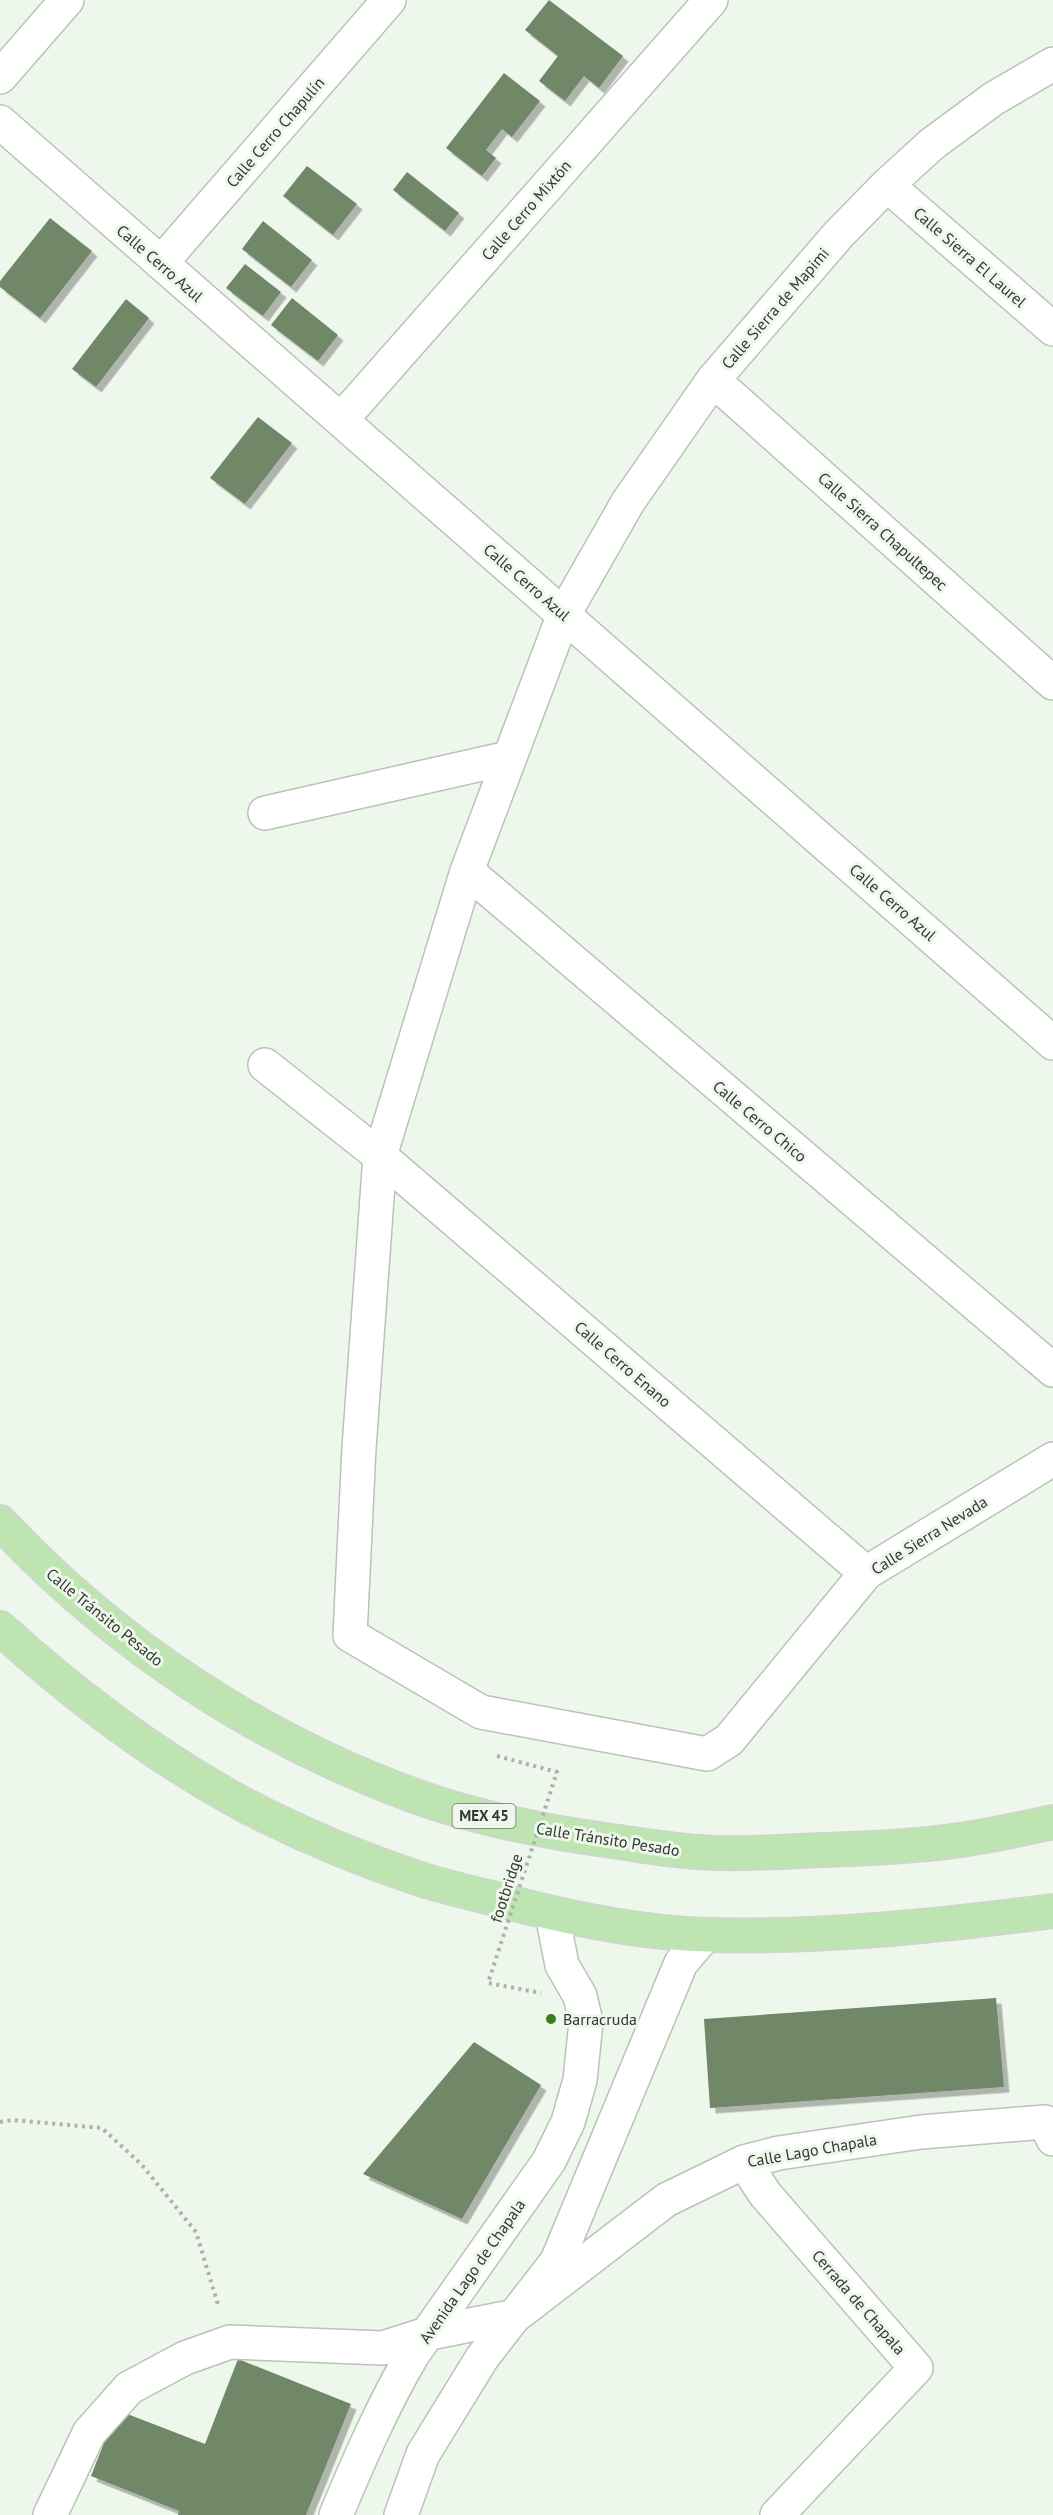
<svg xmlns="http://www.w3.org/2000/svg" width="1053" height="2515" viewBox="0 0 1053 2515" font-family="'PT Sans',sans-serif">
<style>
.building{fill:#708868;filter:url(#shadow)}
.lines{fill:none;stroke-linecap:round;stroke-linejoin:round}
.minor-casing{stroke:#bac3b7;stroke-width:36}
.tertiary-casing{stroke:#bac3b7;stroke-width:36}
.primary-casing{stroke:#d2d3d2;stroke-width:36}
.path{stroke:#abb2a9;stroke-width:4;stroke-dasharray:3 4.5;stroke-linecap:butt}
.minor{stroke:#fff;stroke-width:33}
.tertiary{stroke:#fff;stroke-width:33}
.primary{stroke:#bee5b1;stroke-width:33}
.path-bridge{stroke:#abb2a9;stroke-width:4;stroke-dasharray:3 4.5;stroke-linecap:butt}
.poi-dot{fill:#3a7e1f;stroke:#eef7ec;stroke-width:2}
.labels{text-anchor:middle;stroke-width:6;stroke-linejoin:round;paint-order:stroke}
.shield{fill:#eef7ec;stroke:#6c716a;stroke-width:1.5}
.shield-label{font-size:15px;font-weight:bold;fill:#343733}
.street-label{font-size:16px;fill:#343733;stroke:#eef7ec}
.poi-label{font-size:16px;fill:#343733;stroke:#eef7ec;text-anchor:start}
</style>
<defs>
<filter id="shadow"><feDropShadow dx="5.5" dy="5.5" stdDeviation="0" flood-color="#0004"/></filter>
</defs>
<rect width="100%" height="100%" fill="#eef7ec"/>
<path class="building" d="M549,0L623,56L599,88L584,76L565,101L539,81L558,56L525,30Z
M504,73L540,101L512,137L502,129L486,150L496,158L482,176L446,148Z
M307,166L357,204L333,235L283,196Z
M407,172L459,213L445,231L393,190Z
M50,218L92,251L40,318L0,287V281Z
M263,221L312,260L291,287L242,249Z
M245,264L281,292L263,316L226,288Z
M292,298L338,335L318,361L271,325Z
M126,299L149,318L96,387L72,369Z
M258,417L292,443L245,504L210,478Z
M996,1998L1004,2087L710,2108L704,2019Z
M474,2042L541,2085L462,2219L363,2174Z
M238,2359L351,2404L306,2515H178L179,2511L91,2476L117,2410L205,2444Z"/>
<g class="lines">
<g class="minor-casing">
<path id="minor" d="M1053,64L993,99L932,144L887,185L839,234L713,380L628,502L564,614L467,871L380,1156L359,1448L350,1635L481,1712L707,1754L729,1740L866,1573L1053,1459
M0,77L67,0
M0,122L1053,1043
M887,185L1053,329
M161,263L389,0
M713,380L1053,683
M341,420L711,0
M265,813L508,758
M467,871L1053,1370
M265,1065L380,1156L866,1573
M744,2162L765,2194L916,2368L777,2515
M50,2515L89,2433L129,2388L185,2358L230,2342L383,2348L430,2333L515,2316L666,2200L744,2162L779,2153L921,2132L1045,2122L1053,2139"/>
</g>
<g class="tertiary-casing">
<path id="tertiary" d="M336,2515C359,2460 383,2405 413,2354L549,2161L568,2122L580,2080L586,2022L580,1996L562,1965L552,1914
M401,2515L423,2454L482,2358L557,2261L681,1963L705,1935"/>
</g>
<g class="primary-casing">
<path id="primary" d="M0,1522C114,1644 258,1739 415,1796C478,1819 546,1832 612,1841C647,1846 684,1853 720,1853C755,1854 790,1851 824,1850C876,1848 929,1846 979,1837C1004,1833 1029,1827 1053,1822
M0,1628C71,1692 155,1756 239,1802C295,1832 357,1858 417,1878C444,1887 472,1893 500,1900C567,1918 637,1933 707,1935C823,1938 938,1926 1053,1911"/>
</g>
<path class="path" d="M0,2122L13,2120L102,2128L142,2165L196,2232L219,2308"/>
<use href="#minor" class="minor"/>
<use href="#tertiary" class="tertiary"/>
<use href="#primary" class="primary"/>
<path class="path-bridge" d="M497,1756L557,1772L488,1983L541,1993"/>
</g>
<circle class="poi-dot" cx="551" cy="2019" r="6"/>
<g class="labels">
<rect class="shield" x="452.5" y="1804" width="63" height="24" rx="4.5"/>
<g class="shield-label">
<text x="484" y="1821">MEX 45</text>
</g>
<g class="street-label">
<text transform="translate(275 132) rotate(-49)" y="6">Calle Cerro Chapulín</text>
<text transform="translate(526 210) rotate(-49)" y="6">Calle Cerro Mixtón</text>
<text transform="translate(970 257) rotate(41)" y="6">Calle Sierra El Laurel</text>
<text transform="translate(160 263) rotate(41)" y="6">Calle Cerro Azul</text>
<text transform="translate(775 308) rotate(-49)" y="6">Calle Sierra de Mapimi</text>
<text transform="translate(883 531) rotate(42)" y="6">Calle Sierra Chapultepec</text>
<text transform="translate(527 582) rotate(41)" y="6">Calle Cerro Azul</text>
<text transform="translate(893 902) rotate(41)" y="6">Calle Cerro Azul</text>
<text transform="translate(760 1121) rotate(40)" y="6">Calle Cerro Chico</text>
<text transform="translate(623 1364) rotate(41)" y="6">Calle Cerro Enano</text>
<text transform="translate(929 1535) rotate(-32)" y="6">Calle Sierra Nevada</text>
<text transform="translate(105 1617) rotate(39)" y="6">Calle Tránsito Pesado</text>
<text transform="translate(608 1839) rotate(9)" y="6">Calle Tránsito Pesado</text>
<text transform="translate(506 1888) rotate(-72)" y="6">footbridge</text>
<text transform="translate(812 2150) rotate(-10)" y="6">Calle Lago Chapala</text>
<text transform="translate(472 2271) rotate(-55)" y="6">Avenida Lago de Chapala</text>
<text transform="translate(859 2302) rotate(49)" y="6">Cerrada de Chapala</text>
</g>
<g class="poi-label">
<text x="563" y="2025">Barracruda</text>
</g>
</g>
</svg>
